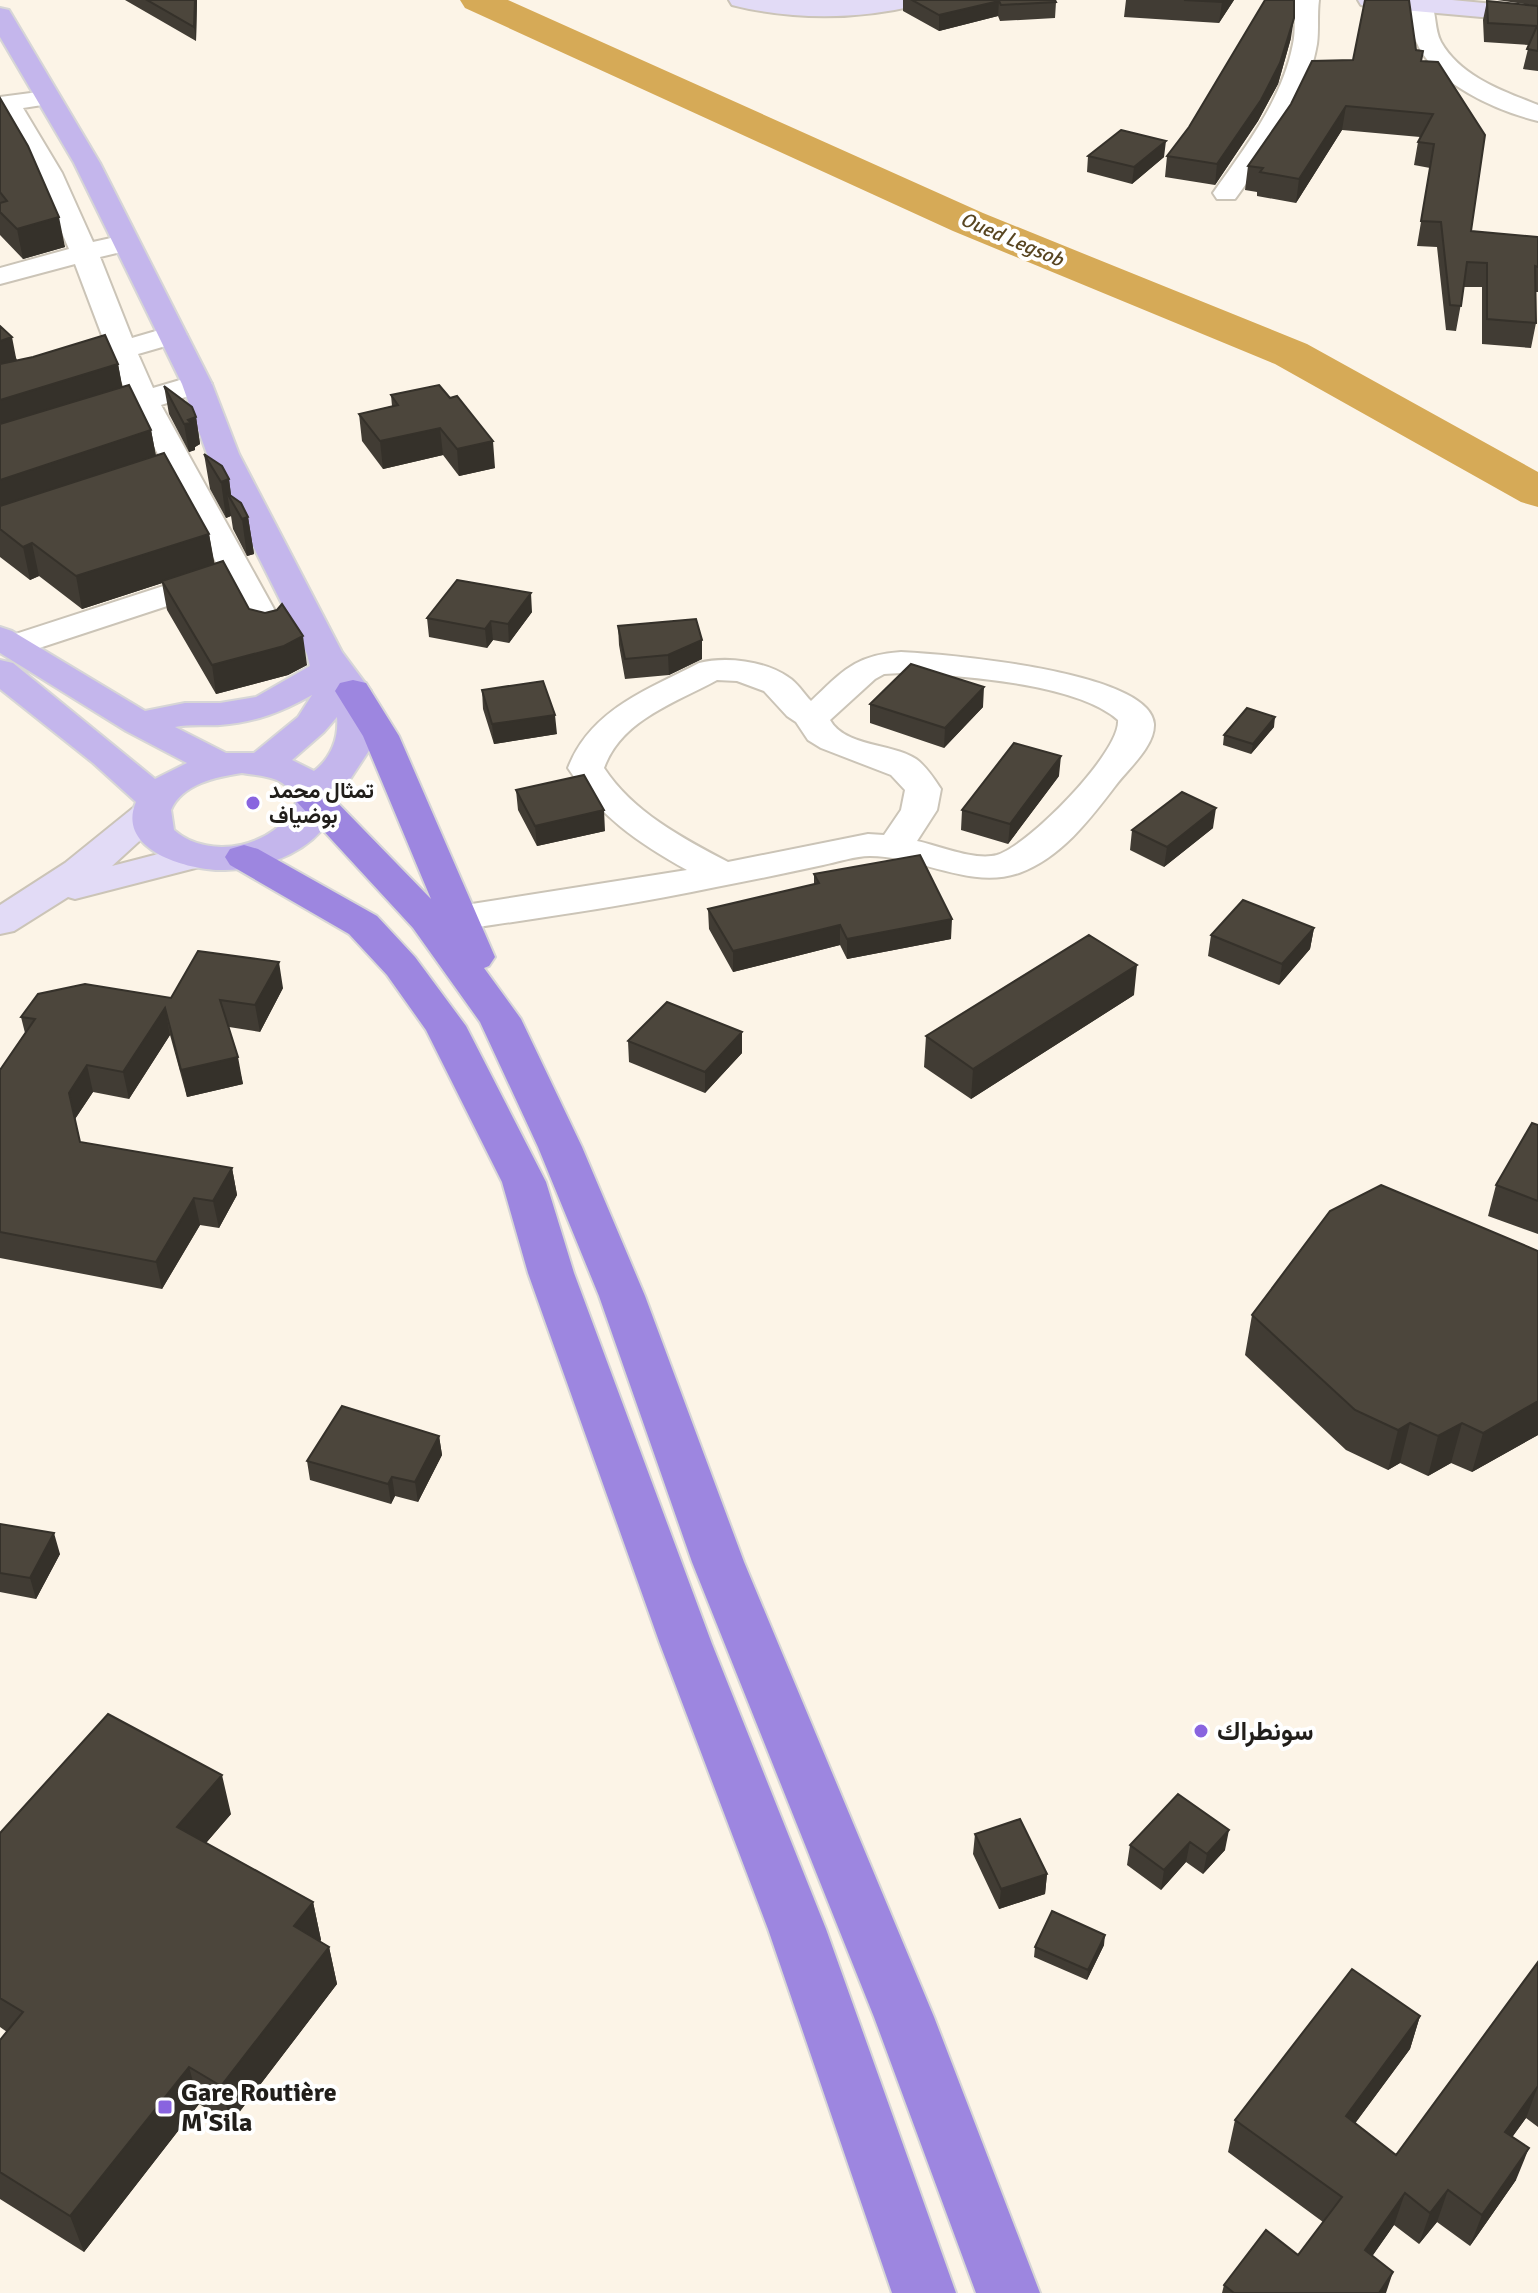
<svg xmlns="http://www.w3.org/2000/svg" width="1538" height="2293" viewBox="0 0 1538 2293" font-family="Signika,Vazirmatn,sans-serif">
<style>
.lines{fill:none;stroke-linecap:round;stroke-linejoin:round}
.river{fill:#d6aa57;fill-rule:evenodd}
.street-casing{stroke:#cbc4b7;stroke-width:4}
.secondary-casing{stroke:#cbc4b7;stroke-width:4}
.primary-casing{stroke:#d7d6d6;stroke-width:4}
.highway-casing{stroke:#d7d6d6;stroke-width:4}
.street{fill:#fff;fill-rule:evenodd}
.secondary{fill:#e2dbf6;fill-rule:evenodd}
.primary{fill:#c4b6ec;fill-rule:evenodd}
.highway{fill:#9d86e0;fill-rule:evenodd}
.wall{fill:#413c34}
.shaded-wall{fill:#35312a}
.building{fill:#4c463c;stroke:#35312a;stroke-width:2}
.poi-dot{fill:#8964df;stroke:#fff;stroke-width:3}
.labels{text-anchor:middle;stroke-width:8;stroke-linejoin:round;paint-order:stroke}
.far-water-label{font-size:20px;font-style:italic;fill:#584521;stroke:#fff}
.poi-label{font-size:22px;font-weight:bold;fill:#211e1a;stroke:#fff;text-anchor:start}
.near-poi-label{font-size:26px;font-weight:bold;fill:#211e1a;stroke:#fff;text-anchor:start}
</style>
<rect width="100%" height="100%" fill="#fcf4e7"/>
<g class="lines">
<path class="river" d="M460,0H508L983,213L1307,344L1538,472V507L1521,502L1275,364L953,231L465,8Z"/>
<g class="street-casing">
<path id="street" d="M1295,0H1319C1317,15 1319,29 1317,44C1307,102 1269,152 1235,199H1217L1213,193C1245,147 1282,101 1293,44C1296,30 1294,15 1295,0Z
M1412,0H1430C1437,13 1434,29 1441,42C1461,77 1503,91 1538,105V121C1497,111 1433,83 1416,41C1412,30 1411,15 1409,4Z
M46,91L55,93L58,98L55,103L23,108L62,173L93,242L111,238L121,240L125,246L121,252L100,257L132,338L173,326L183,329L187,335L183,341L138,354L153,388L197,375L207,378L212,384L207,390L161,405L285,629L280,636L268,639L256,636L228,586L24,653L12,656L0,653V639L219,568L136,413L118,418L107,415L103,409L107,403L128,396L112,362L0,395V377L106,346L75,264L0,284V268L69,249L36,173L0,111V97Z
M901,652C944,654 1151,671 1154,724C1155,746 1128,769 1116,785C1090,819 1061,858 1019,873C970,890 920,856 870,856C855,856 838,862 823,865C787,873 752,880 716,887C631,905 545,917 459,930L445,926L440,918L445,910L459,906L687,870C638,843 598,815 568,768C590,710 647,690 699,663C726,656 765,661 788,677C797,682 804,694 811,701C843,671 855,655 901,652ZM901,673C957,675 1077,683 1118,720C1121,752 1028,846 997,855C974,861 940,846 917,841L937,810L941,789C935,780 926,766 916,759C892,743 845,747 830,720L875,679L884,674ZM717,680L737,681L764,691L787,716L796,722L808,740L821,748L891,775L905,790L901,810L884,835L868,834L728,862C682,838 633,812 604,768C621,720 675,703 717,680Z"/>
</g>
<g class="secondary-casing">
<path id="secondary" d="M729,0H920L917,5C858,20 791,20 732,5Z
M1358,0H1452L1538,8V22L1370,7L1361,5Z
M152,801L166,804L171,812L112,866L197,844L211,848L216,856L211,864L75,899L68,897L14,931L0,934V905L65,863L138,804Z"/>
</g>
<g class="primary-casing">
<path id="primary" d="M0,8L9,10L12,15L100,163L212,384L239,454L342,652L371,691L374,725L370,749L351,778L331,794L334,803C331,812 328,823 321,831C298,857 259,869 225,870C191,871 115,851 136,802L93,763L0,689V660L13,663L155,779L187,763L126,731L0,653V627L12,631L145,711L185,703H220L256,697L310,666L307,654L207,454L182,384L74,163L0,37ZM312,695L298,717L254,753H226L175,727C190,724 205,726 220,725C256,722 282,712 312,695ZM337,717C339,738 331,758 314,771L292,760L324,732ZM242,773C266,777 288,776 296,803C278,846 210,862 174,830L171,810C182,784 216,777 242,773Z"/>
</g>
<g class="highway-casing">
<path id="highway" d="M353,680L366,683L399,736L495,957L489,966L484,968L521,1019L582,1147L645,1296L744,1562L934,2017L1040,2293H976L874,2017L692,1562L599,1296L538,1147L480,1022L413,928L297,802L303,794L316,791L329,794L431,899L363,736L335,691L340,683Z
M244,845L258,849L377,916L415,957L466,1026L546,1182L574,1273L712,1644L826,1929L956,2293H892L768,1929L660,1644L528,1273L502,1182L426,1030L387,975L349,934L230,865L225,857L230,849Z"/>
</g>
<use href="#street" class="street"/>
<use href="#secondary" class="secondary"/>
<use href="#primary" class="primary"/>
<use href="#highway" class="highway"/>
</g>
<path class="wall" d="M125,0H197L196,41Z
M903,0H1055L1056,2L1055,18L1000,21L998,16L939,31L903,11Z
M1126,0H1234L1219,23L1124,17Z
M1497,0H1538V6Z
M1487,1L1538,6V71L1523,69L1529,45L1484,42L1483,20Z
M1291,38L1278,84L1258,121L1215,185L1165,177L1167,156Z
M1416,50L1421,61L1471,231L1538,237V292H1535L1536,323L1531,348L1482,344V287H1464L1456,331L1446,330L1437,247L1417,246L1430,168L1414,165L1418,142L1420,137L1342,130L1296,203L1257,196V192L1245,190L1248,166L1353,60Z
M0,98L65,247L23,259L0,235Z
M1088,156L1164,157L1132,184L1087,172Z
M0,326L17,360L118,364L122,387L151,430L156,456L209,534L214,564L249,609L307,665L288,675L216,694L167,610L162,583L82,609L39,576L30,580L0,557Z
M439,385L495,468L459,476L443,455L383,469L362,441L359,414L392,406L391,395Z
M164,386L196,417L200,444L195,447V450L189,452L169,414Z
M204,454L229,479L231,496L248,517L254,554L247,556L233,529L231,516L226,518L210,489Z
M532,612L509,643L493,640L487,648L429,637L427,618Z
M618,626L702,640V659L669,675L625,679L619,645Z
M482,690L557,734L494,744L483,709Z
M870,704L983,707L944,748L870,723Z
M1274,727L1251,754L1223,745L1224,735Z
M1059,776L1008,844L961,830L962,810Z
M516,790L605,831L537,846L518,810Z
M1213,828L1164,867L1130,850L1132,830Z
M814,874L951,939L847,959L840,945L733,972L709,929L708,909L814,885Z
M1314,928L1310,949L1279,985L1208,956L1211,935Z
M283,988L260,1032L229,1027L243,1084L187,1097L170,1035L129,1099L93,1092L75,1119L80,1142L232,1168L237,1195L219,1228L200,1225L162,1289L0,1258V1070L25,1033L21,1017L171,998Z
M1134,995L971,1099L924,1067L926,1036Z
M628,1041L742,1053L705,1093L629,1062Z
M1538,1125V1234L1488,1216L1496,1185Z
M1538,1251V1435L1472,1472L1451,1463L1428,1476L1400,1463L1388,1470L1346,1450L1245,1355L1252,1315Z
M439,1436L442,1455L418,1502L395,1496L391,1504L310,1480L307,1461Z
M0,1524L60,1554L36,1599L0,1592Z
M1178,1794L1225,1850L1203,1874L1186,1862L1161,1890L1127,1865L1130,1845Z
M231,1814L206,1843L313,1902L321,1940L320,1941L329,1947L337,1984L231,2123L199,2104L84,2252L0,2199V2040L7,2032L0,2027V1833Z
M975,1834L1047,1874L1045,1894L999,1909L973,1854Z
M1104,1945L1087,1980L1034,1957L1035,1947Z
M1538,1962V2127L1526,2118L1512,2137L1516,2180L1470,2246L1437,2222L1419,2244L1394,2225L1372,2256L1386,2293H1222L1224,2285L1298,2255L1323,2222L1228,2152L1235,2120L1420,2016L1410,2049L1355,2123L1396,2155Z"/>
<path class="shaded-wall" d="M195,0H197L196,41L194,27Z
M1223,0H1234L1219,23L1222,2Z
M999,1L998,16L939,31V15Z
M1294,18L1291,38L1278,84L1258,121L1215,185L1217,164Z
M1346,106L1342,130L1296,203L1299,179Z
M1166,141L1164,157L1132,184L1134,167Z
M59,217L65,247L23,259L17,229Z
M12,337L18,368L0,374V341Z
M118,364L124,395L0,434V400Z
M196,417L200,444L195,447V450L189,452L184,424L188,420Z
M440,428L443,455L383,469L380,441Z
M151,430L157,462L0,515V480Z
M493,441L495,468L459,476L457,449Z
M229,479L232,502L227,493L231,516L226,518L221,482Z
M248,517L254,554L247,556L242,519Z
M209,534L215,566L82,609L76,576Z
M32,543L39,576L30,580L23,547Z
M531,593L532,612L509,643L508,624Z
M491,621L493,640L487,648L485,629Z
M303,636L307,665L288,675L216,694L212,665Z
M702,640V659L669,675L668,655Z
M984,687L983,707L944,748L945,728Z
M555,715L557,734L494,744L492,724Z
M1275,717L1274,727L1251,754L1253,744Z
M1061,756L1059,776L1008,844L1010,824Z
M1216,808L1213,828L1164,867L1167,847Z
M604,810L605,831L537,846L535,826Z
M952,919L951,939L847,959V939Z
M840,925V945L733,972V951Z
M1314,928L1310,949L1279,985L1282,964Z
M279,962L283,988L260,1032L255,1005Z
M1137,965L1134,995L971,1099L973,1069Z
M165,1008L170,1035L129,1099L123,1072Z
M742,1032V1053L705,1093V1072Z
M238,1057L243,1084L187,1097L181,1070Z
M87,1065L93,1092L75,1119L69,1093Z
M232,1168L237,1195L219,1228L213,1201Z
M194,1198L200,1225L162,1289L156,1262Z
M1538,1401V1435L1472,1472L1483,1433Z
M1410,1423L1400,1463L1388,1470L1398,1430Z
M1462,1423L1451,1463L1428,1476L1438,1436Z
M439,1436L442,1455L418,1502L415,1482Z
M392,1477L395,1496L391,1504L388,1484Z
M54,1533L60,1554L36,1599L30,1578Z
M222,1775L231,1814L187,1865L177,1827Z
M1229,1830L1225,1850L1203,1874L1207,1854Z
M1190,1842L1186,1862L1161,1890L1164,1870Z
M1047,1874L1045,1894L999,1909L1001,1889Z
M313,1902L321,1940L302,1964L294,1926Z
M1105,1935L1104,1945L1087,1980L1088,1970Z
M329,1947L337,1984L231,2123L221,2086Z
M1420,2016L1410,2049L1337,2148L1346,2116Z
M189,2067L199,2104L84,2252L70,2216Z
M1538,2086L1526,2118L1493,2164L1505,2132Z
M1529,2148L1516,2180L1470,2246L1482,2215Z
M1448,2190L1437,2222L1419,2244L1430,2213Z
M1405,2193L1394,2225L1355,2281L1365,2250Z
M1393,2272L1386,2293H1379Z"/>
<path class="building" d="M147,0H195L194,27Z
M912,0H1055L1056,2L1001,5L999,1L939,15Z
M1184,0H1223L1222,2Z
M1265,0H1294V18L1280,63L1261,100L1217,164L1167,156L1189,127Z
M1365,0H1409L1416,50L1423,51L1421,61L1438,62L1485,135L1471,231L1538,237V267L1535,266L1536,323L1487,319V263L1467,262L1461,306L1450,305L1441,222L1421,221L1434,144L1418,142L1433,114L1346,106L1299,179L1260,172L1263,168L1248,166L1291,104L1312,61L1353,60Z
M1487,1L1538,6V51L1527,49L1537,26L1488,23Z
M0,98L28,146L59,217L17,229L0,212V203L7,201L0,192Z
M1121,130L1166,141L1134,167L1088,156Z
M0,326L12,337L0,341Z
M105,335L118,364L0,400V364L33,357Z
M129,385L151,430L0,480V424Z
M439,385L450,398L457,396L493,441L457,449L440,428L380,441L359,414L398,405L391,395Z
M164,386L192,407L196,417L188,420L191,423L184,424Z
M164,453L209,534L76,576L32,543L23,547L0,529V506Z
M204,454L222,466L229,479L221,482Z
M227,493L241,503L248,517L242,519Z
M223,561L249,609L265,613L277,610L282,604L303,636L284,646L212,665L162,581Z
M457,580L531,593L508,624L491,621L485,629L427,618Z
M696,619L702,640L668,655L625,659L618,626Z
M911,664L984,687L945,728L870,704Z
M543,681L555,715L492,724L482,690Z
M1247,708L1275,717L1253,744L1224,735Z
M1014,743L1061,756L1010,824L962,810Z
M584,775L604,810L535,826L516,790Z
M1182,792L1216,808L1167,847L1132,830Z
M920,855L952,919L847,939L840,925L733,951L708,909L819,883L814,874Z
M1243,900L1314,928L1282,964L1211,935Z
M1089,935L1137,965L973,1069L926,1036Z
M198,951L279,962L255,1005L220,1000L238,1057L181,1070L165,1008L123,1072L87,1065L69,1093L80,1142L232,1168L213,1201L194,1198L156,1262L0,1232V1070L35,1019L21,1017L38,994L85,984L171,998Z
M667,1002L742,1032L705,1072L628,1041Z
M1532,1123L1538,1125V1201L1496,1185Z
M1381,1185L1538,1251V1401L1483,1433L1462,1423L1438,1436L1410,1423L1398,1430L1355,1410L1252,1315L1330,1211Z
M342,1406L439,1436L415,1482L392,1477L388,1484L307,1461Z
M0,1524L54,1533L30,1578L0,1573Z
M108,1714L222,1775L177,1827L313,1902L294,1926L329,1947L221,2086L189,2067L70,2216L0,2172V2040L23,2012L0,1998V1833Z
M1178,1794L1229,1830L1207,1854L1190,1842L1164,1870L1130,1845Z
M1020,1819L1047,1874L1001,1889L975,1834Z
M1052,1911L1105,1935L1088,1970L1035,1947Z
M1538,1962V2086L1505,2132L1529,2148L1482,2215L1448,2190L1430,2213L1405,2193L1365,2250L1393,2272L1379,2293H1234L1224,2285L1266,2230L1298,2255L1342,2197L1235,2120L1352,1969L1420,2016L1346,2116L1396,2155Z"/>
<g class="poi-dot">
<circle cx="253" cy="803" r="8"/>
<circle cx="1201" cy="1731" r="8"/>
<rect x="157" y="2099" width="16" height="16" rx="4"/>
</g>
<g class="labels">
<g class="far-water-label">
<text transform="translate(1012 239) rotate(23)" y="7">Oued Legsob</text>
</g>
<g class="poi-label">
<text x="269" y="798">تمثال محمد<tspan x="269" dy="25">بوضياف</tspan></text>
</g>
<g class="near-poi-label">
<text x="1217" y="1740">سونطراك</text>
<text x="181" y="2101">Gare Routière<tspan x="181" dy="30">M'Sila</tspan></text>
</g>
</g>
</svg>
